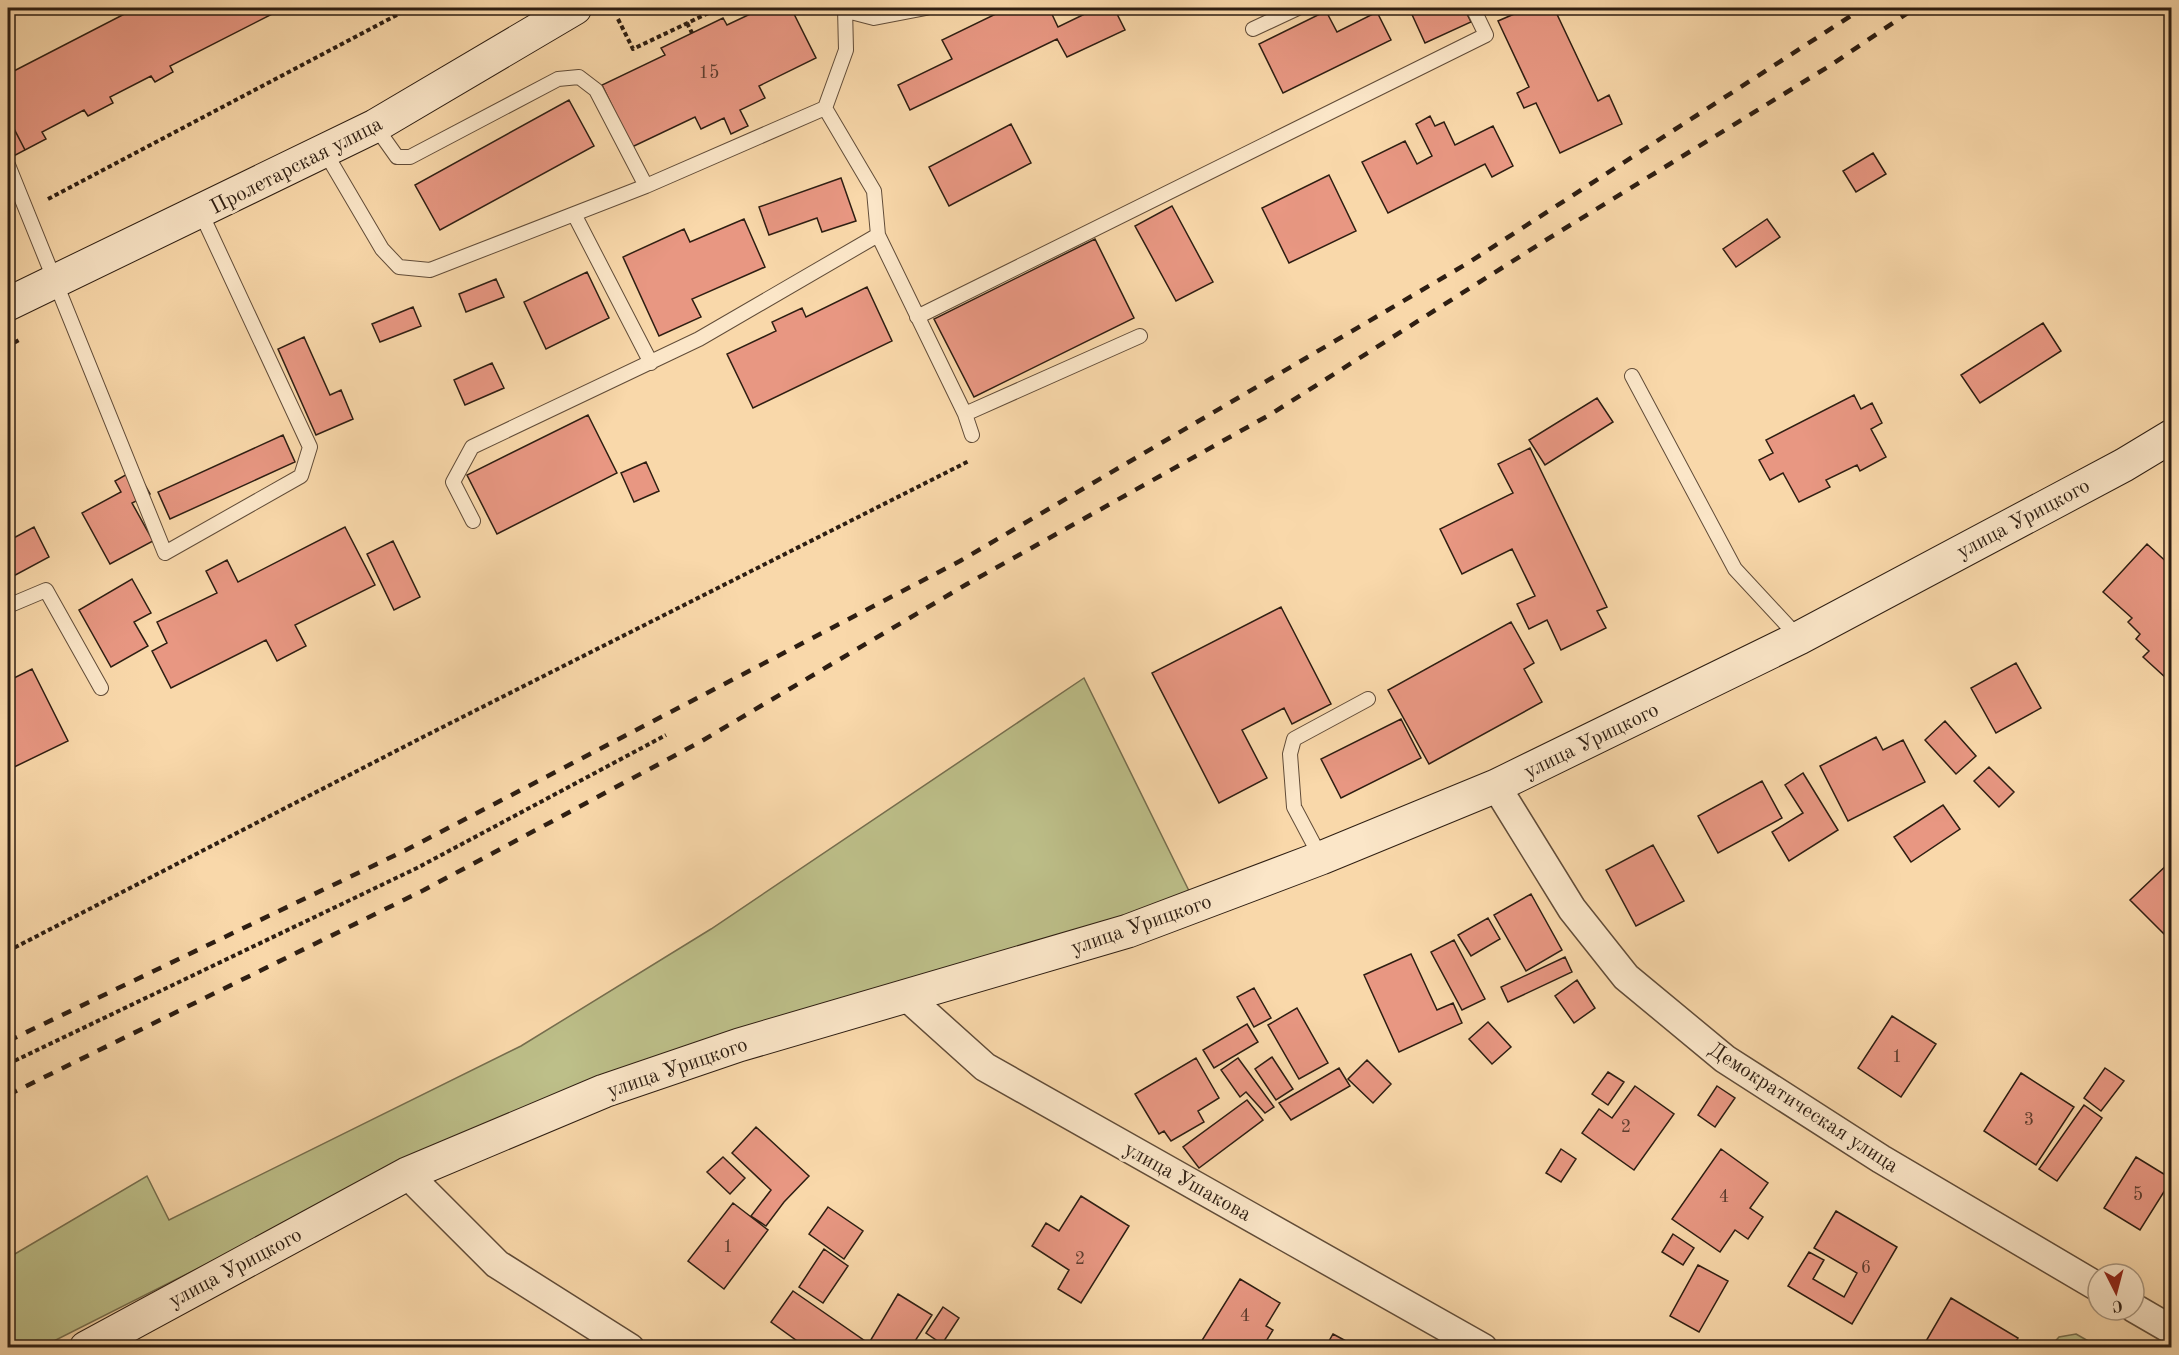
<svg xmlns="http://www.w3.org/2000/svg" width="2179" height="1355" viewBox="0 0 2179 1355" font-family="'Old Standard TT',serif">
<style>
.green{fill:#bdbf89;stroke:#766e4e;stroke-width:1.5}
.building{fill:#e89782;stroke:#2e1e12;stroke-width:1.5}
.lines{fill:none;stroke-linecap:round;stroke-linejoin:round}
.lane-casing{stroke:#614c38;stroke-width:16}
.street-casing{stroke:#614c38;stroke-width:31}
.secondary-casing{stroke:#2e1e12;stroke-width:35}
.path{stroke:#2e1e12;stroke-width:4;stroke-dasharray:4.5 3;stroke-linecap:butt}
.lane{stroke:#fbe6c8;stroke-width:14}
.street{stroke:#fbe6c8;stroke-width:28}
.secondary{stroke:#fbe6c8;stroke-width:33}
.rail{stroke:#2e1e12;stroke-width:4.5;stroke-dasharray:10 10;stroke-linecap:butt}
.labels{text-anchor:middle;stroke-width:6;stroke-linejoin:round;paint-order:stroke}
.number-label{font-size:18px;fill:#5c3c2e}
.street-label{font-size:21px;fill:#2e1e12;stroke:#fbe6c8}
</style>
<rect width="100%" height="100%" fill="#f9d8aa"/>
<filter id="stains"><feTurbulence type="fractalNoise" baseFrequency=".00333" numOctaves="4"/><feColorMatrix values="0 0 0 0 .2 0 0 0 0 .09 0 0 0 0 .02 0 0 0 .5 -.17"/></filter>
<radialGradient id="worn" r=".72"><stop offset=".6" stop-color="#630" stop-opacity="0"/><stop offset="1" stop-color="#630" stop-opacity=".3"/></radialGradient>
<path class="green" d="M1084,678L1196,905L401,1166L42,1347H8V1258L147,1176L169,1220L521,1046L711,929Z
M2076,1334L2099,1347H2050L2059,1337Z"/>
<path class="building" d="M136,8H284L170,66L173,72L155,82L151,76L110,97L113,103L88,116L84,110L42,132L46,139L25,150L8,117V74Z
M763,8H791L816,58L759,86L765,98L740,110L748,126L731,134L724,118L701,129L695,117L632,147L602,85L665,55L661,48L723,18L727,25Z
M1008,8H1056L1050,10L1058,27L1097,8H1114L1125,30L1067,57L1057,39L910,110L898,85L952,59L942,40Z
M1409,8H1464L1471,22L1425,43Z
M1528,8H1554L1598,101L1609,95L1622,124L1560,153L1536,103L1524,108L1517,93L1529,87L1498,21Z
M1326,11L1337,32L1377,12L1391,40L1283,93L1259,44Z
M569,100L594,146L440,230L415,185Z
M1430,116L1435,126L1444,122L1455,145L1493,126L1513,166L1492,177L1485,164L1388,213L1362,162L1405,141L1417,164L1432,156L1416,124Z
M8,117L25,150L8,159Z
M1011,124L1031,163L949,206L929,167Z
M1873,153L1886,174L1856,192L1843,171Z
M1329,175L1356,231L1289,263L1262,208Z
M841,178L856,221L822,232L817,218L769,235L759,207Z
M1172,206L1213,282L1176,301L1135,226Z
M744,219L765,267L692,299L701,317L659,336L623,257L684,229L690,242Z
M1767,219L1780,237L1736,267L1723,249Z
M1095,239L1134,318L974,397L934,319Z
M587,272L609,318L546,349L524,302Z
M496,279L504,297L466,312L459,294Z
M867,287L892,341L753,408L727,354L776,331L772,322L802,308L806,317Z
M413,307L421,326L380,342L372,324Z
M2043,323L2061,351L1980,403L1961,375Z
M304,337L330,395L341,390L353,419L316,435L278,349Z
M492,363L504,388L465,405L454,380Z
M1854,395L1861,409L1872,403L1882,423L1871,429L1886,457L1860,471L1857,465L1826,480L1830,487L1799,502L1783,473L1770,480L1759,460L1773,453L1766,440Z
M1597,398L1613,422L1545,465L1529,440Z
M588,415L617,473L497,534L467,475Z
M283,435L295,462L170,519L158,492Z
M1530,448L1607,607L1597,611L1606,628L1561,650L1547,620L1529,629L1517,604L1535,596L1512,549L1462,574L1440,529L1513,493L1498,464Z
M646,462L659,491L634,502L621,473Z
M136,469L150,494L132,503L153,541L110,564L82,513L121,492L115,481Z
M34,527L49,557L8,579V541Z
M345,527L375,585L295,625L306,646L277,661L266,640L171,688L152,651L167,643L157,622L217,593L206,571L227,560L238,582Z
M393,541L420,597L394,610L367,554Z
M2147,544L2172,567V673L2166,678L2143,657L2149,651L2136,639L2140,634L2128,622L2132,618L2103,592Z
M132,579L151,613L134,622L148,646L111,667L79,610Z
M1281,607L1331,704L1292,724L1284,708L1242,730L1267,778L1219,803L1152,673Z
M1511,622L1534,663L1524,669L1542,702L1429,764L1388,690Z
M2016,663L2041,708L1996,733L1971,688Z
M32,669L68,741L8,770V681Z
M1401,719L1421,758L1341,798L1321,759Z
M1945,721L1976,756L1956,774L1925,740Z
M1876,737L1883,750L1903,740L1925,782L1848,821L1820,766Z
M1989,767L2014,792L1999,807L1974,781Z
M1803,773L1838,830L1789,861L1772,832L1803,813L1785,785Z
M1762,781L1782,818L1718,853L1698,816Z
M1943,805L1960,829L1911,862L1894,837Z
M1653,845L1684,901L1636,926L1606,870Z
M2172,860V942L2130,900Z
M1531,894L1562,950L1526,971L1494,915Z
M1488,918L1500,939L1471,956L1458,935Z
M1454,940L1485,999L1462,1010L1431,952Z
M1411,954L1437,1010L1453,1003L1462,1023L1399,1052L1364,975Z
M1565,957L1572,972L1508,1002L1501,987Z
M1577,980L1595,1008L1574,1023L1555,996Z
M1254,988L1271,1018L1254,1027L1237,997Z
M1297,1008L1328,1063L1299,1079L1268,1025Z
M1892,1016L1936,1044L1901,1097L1858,1068Z
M1488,1022L1511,1047L1492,1064L1469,1039Z
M1247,1024L1258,1042L1214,1068L1203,1050Z
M1272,1057L1293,1089L1276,1100L1255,1069Z
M1196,1058L1219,1098L1198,1111L1204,1122L1171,1141L1164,1131L1159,1134L1135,1094Z
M1238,1058L1274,1107L1265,1113L1246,1092L1240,1097L1221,1070Z
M1367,1060L1391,1084L1373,1103L1348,1079Z
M1339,1068L1350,1086L1291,1120L1279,1103Z
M2105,1068L2124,1081L2101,1111L2084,1098Z
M1608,1072L1624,1082L1608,1105L1592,1094Z
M2021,1073L2074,1107L2036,1165L1984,1131Z
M1635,1086L1674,1114L1634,1170L1582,1133L1599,1109L1612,1118Z
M1717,1086L1735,1098L1715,1127L1698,1115Z
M1247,1100L1263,1120L1199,1168L1183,1147Z
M2084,1105L2102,1118L2057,1181L2039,1169Z
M756,1127L809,1176L784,1202L766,1226L751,1216L771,1190L732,1153Z
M1561,1149L1576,1159L1561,1182L1546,1173Z
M1721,1149L1768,1183L1750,1208L1763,1217L1748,1239L1735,1230L1720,1252L1672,1219Z
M723,1157L745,1178L730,1194L707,1172Z
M2136,1157L2172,1179L2140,1230L2104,1208Z
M1081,1196L1129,1226L1081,1303L1058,1289L1069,1270L1032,1246L1046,1223L1059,1231Z
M733,1203L768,1230L724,1289L688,1261Z
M828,1207L863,1231L844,1259L809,1234Z
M1836,1211L1897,1247L1852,1324L1788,1286L1809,1252L1824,1260L1813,1279L1844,1297L1857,1273L1814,1248Z
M1673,1234L1694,1248L1683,1265L1662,1252Z
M824,1249L848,1266L823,1303L799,1287Z
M1698,1265L1728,1281L1699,1332L1670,1316Z
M1240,1279L1280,1303L1266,1326L1273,1330L1262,1348H1210L1201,1342Z
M793,1291L865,1341L860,1348H807L771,1322Z
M898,1294L932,1315L913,1344L918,1348H866Z
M1951,1298L2018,1338L2012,1348H1922Z
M943,1307L959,1318L942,1344L926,1333Z
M1333,1334L1359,1348H1325Z"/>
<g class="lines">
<g class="lane-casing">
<path id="lane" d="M847,11L874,18L926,8
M1253,29L1298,8
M825,108L874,191L878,235L965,414L972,435
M375,126L397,157H410L558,79L579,77L596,90L646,186
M325,152L382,249L399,267L430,270L646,186L825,108L846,50L845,8
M8,165L165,553L301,476L310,447L201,213
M574,214L651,363
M917,317L1486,35L1473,8
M1632,376L1735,569L1799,638
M965,414L1140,336
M473,521L453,482L472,447L699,339L878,235
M8,606L46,590L101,688
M1321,858L1294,807L1290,754L1294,739L1368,699"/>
</g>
<g class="street-casing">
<path id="street" d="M1496,786L1572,909L1626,977L1725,1059L1881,1159L2098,1287
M906,996L985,1067L1483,1348
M407,1174L497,1264L630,1348
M2134,1308L2172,1330"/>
</g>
<g class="secondary-casing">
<path id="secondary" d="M8,304L375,126L575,8
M86,1348L407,1174L604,1091L739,1045L1128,931L1321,858L1496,786L1799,638L2124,465L2172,436"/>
</g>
<path class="path" d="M618,19L633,49L719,8
M687,23L692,33
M48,199L410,8
M8,346L21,339
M8,951L423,737L969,461
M8,1064L417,868L666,735"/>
<use href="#lane" class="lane"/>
<use href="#street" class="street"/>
<use href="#secondary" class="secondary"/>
<path class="rail" d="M8,1041L406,850L960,561L1468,263L1863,8
M8,1095L424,890L700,742L967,584L1271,414L1546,240L1831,65L1915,8"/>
</g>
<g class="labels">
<g class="number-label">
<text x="709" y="78">15</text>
<text x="1897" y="1062">1</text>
<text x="2029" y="1125">3</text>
<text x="1626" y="1132">2</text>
<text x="2138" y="1200">5</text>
<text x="1724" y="1202">4</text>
<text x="728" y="1252">1</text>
<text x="1080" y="1264">2</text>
<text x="1866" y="1273">6</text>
<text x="1245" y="1321">4</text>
</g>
<g class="street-label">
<text transform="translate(296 165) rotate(-27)" y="7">Пролетарская улица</text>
<text transform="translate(2023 518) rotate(-28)" y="7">улица Урицкого</text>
<text transform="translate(1591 740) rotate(-26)" y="7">улица Урицкого</text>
<text transform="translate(1141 924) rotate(-19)" y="7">улица Урицкого</text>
<text transform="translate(677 1067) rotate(-19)" y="7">улица Урицкого</text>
<text transform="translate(1804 1107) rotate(33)" y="7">Демократическая улица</text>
<text transform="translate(1188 1181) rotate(29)" y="7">улица Ушакова</text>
<text transform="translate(235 1267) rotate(-28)" y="7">улица Урицкого</text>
</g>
</g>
<rect width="2179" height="1355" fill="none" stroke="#f9d8aa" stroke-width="30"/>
<rect x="9" y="9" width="2161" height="1337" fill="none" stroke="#2e1e12" stroke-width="3"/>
<rect x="15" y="15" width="2149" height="1325" fill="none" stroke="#2e1e12" stroke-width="1.5"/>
<g transform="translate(2116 1292) rotate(174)"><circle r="28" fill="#fbe6c8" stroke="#a9967f" stroke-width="1.5"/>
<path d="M0-4.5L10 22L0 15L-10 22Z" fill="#8f2418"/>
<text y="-9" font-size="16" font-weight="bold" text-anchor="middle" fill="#2e1e12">С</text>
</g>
<rect width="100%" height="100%" filter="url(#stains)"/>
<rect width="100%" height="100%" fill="url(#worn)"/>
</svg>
